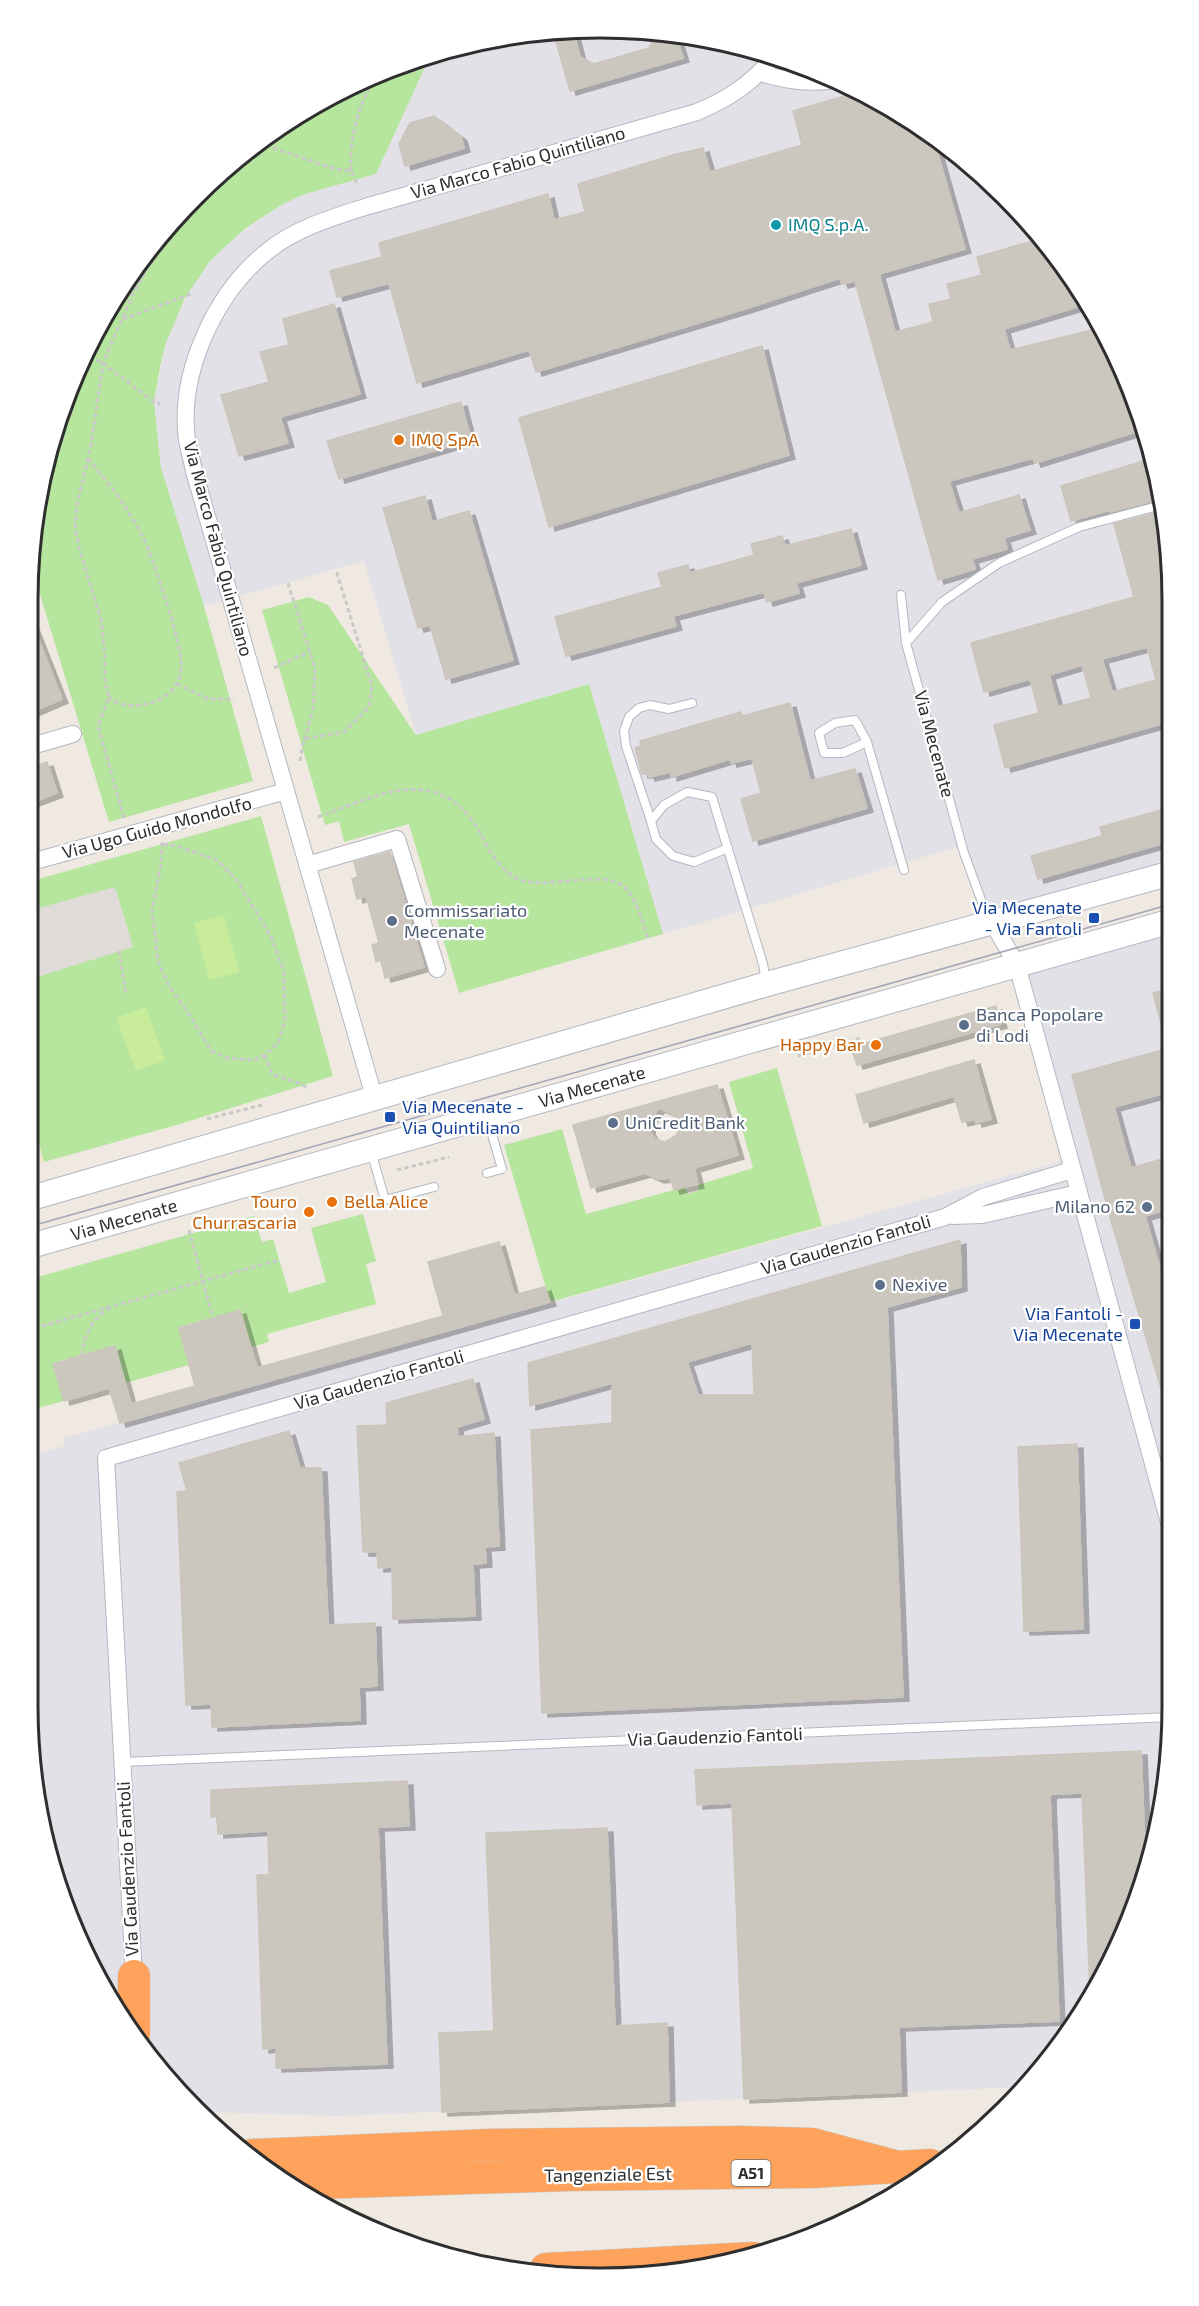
<svg xmlns="http://www.w3.org/2000/svg" width="1199" height="2306" viewBox="0 0 1199 2306" font-family="'Exo 2',sans-serif">
<style>
.industrial{fill:#e3e1e8}
.education{fill:#f0e6d1}
.green{fill:#b6e59e}
.pitch{fill:#c9ec9a}
.plaza{fill:#dfdcd8}
.building{fill:#cbc7bf;stroke:#cbc5ba;stroke-width:1.5;fill-rule:evenodd;filter:url(#shadow)}
.lines{fill:none;stroke-linecap:round;stroke-linejoin:round}
.lane-casing{stroke:#b4b7c1;stroke-width:10}
.street-casing{stroke:#b4b7c1;stroke-width:18}
.secondary-casing{stroke:#b4b7c1;stroke-width:26}
.highway-casing{stroke:#c9c9c9;stroke-width:33}
.path{stroke:#c9c9c9;stroke-width:3;stroke-dasharray:4.5 3;stroke-linecap:butt}
.lane{stroke:#fff;stroke-width:8}
.street{stroke:#fff;stroke-width:16}
.secondary{stroke:#fff;stroke-width:24}
.highway{stroke:#ffa35c;stroke-width:32}
.tram{stroke:#a3a6b8;stroke-width:1.5}
.culture-dot{fill:#0f9aa8;stroke:#fff;stroke-width:2}
.food-dot{fill:#e8710a;stroke:#fff;stroke-width:2}
.transit-dot{fill:#1a4fb4;stroke:#fff;stroke-width:2}
.service-dot{fill:#5c6f8a;stroke:#fff;stroke-width:2}
.labels{text-anchor:middle;stroke-width:4.5;stroke-linejoin:round;paint-order:stroke}
.shield{fill:#fff;stroke:#6d6d6d;stroke-width:1.5}
.shield-label{font-size:16px;font-weight:bold;fill:#2e2e2e}
.street-label{font-size:18px;fill:#2e2e2e;stroke:#fff}
.culture-label{font-size:18px;fill:#0d838f;stroke:#fff;text-anchor:start}
.food-label{font-size:18px;fill:#c56008;stroke:#fff;text-anchor:start}
.transit-label{font-size:18px;fill:#164399;stroke:#fff;text-anchor:end}
.service-label{font-size:18px;fill:#4e5e75;stroke:#fff;text-anchor:start}
.rim{fill:none;stroke:#2e2e2e;stroke-width:3}
</style>
<defs>
<filter id="shadow"><feDropShadow dx="6" dy="4" stdDeviation="0" flood-color="#0004"/></filter>
</defs>
<rect width="100%" height="100%" fill="#efe9e1"/>
<path class="industrial" d="M637,28L748,47L853,86L977,169L1075,281L1129,381L1167,524L1168,874L992,922L961,846L663,934L589,684L416,735L364,561L204,606L161,468L154,402L166,343L176,318L195,280L210,261L226,246L246,229L283,204L305,194L376,174L431,54L525,32Z
M1168,922L1171,1744L1153,1854L1113,1960L1022,2087L339,2116L206,2112L146,2055L57,1891L27,1706V1456L64,1446V1438L1069,1159L1017,965Z"/>
<path class="education" d="M28,1102L44,1162L28,1167Z"/>
<path class="green" d="M431,54L376,174L305,194L283,204L246,228L226,246L210,261L185,298L166,343L160,367L154,402L161,468L204,606L253,781L109,822L29,558L47,451L86,346L146,251L222,169L314,104L416,57Z
M309,597L328,605L416,735L589,684L663,934L459,993L409,824L344,842L339,821L325,825L262,610Z
M261,816L333,1076L180,1124L44,1162L28,1102V882Z
M777,1068L822,1226L550,1302L504,1145L562,1129L586,1214L685,1187L688,1194L699,1190L698,1185L753,1168L729,1082Z
M363,1214L376,1261L366,1264L376,1304L267,1334L269,1342L251,1347L240,1310L179,1327L189,1365L125,1383L114,1346L53,1363L64,1401L27,1411V1280L254,1216L262,1242L273,1239L289,1293L326,1282L311,1228Z"/>
<path class="pitch" d="M224,915L239,972L209,980L194,923Z
M146,1007L165,1060L136,1071L116,1018Z"/>
<path class="plaza" d="M115,887L133,947L28,980V911Z"/>
<path class="building" d="M573,30L580,57L594,64L649,48L658,32L676,35L683,58L570,91L553,31Z
M861,91L934,140L965,249L879,274L895,332L933,322L929,304L951,299L947,284L982,275L977,257L1039,239L1075,281L1087,304L1004,329L1010,350L1100,328L1129,381L1142,430L1035,463L1033,458L949,481L959,513L1019,495L1030,530L1004,538L1007,549L972,559L975,569L938,580L855,281L842,284L840,278L751,307L536,372L529,350L417,383L389,283L337,297L330,271L382,257L379,243L548,194L554,220L585,212L578,184L673,155L703,148L710,172L802,145L793,111Z
M434,116L461,137L464,148L405,166L399,144L410,123Z
M334,304L360,394L280,417L288,443L239,456L221,395L269,382L260,352L289,345L283,319Z
M762,346L789,455L549,527L519,418Z
M461,402L471,440L339,479L327,441Z
M1150,459L1160,499L1110,512V510L1071,521L1061,486Z
M425,496L432,522L469,511L513,660L446,679L430,625L418,628L383,508Z
M1164,511L1167,524L1168,722L1005,768L994,725L1039,713L1030,679L984,692L971,643L1134,597L1114,524ZM1147,647L1156,680L1112,692L1102,659ZM1082,665L1091,698L1058,707L1049,675Z
M851,529L861,565L796,583L799,593L767,602L764,592L673,616L676,626L566,656L555,617L662,587L658,573L688,565L690,573L754,555L751,544L782,536L785,546Z
M28,613L62,699L32,712L28,701Z
M790,703L810,781L855,769L867,808L753,841L741,799L761,793L752,758L731,763L730,759L671,777V772L649,777L648,774H642L635,748L641,746L640,741L741,712L742,716Z
M47,762L57,793L28,804V769Z
M1168,808V842L1038,879L1031,856L1102,836L1100,827Z
M390,852L424,967L385,978L381,960L376,962L372,945L379,943L366,896L357,899L352,879L358,877L354,862Z
M1168,989L1169,1034L1164,1035L1153,993Z
M996,1006L1001,1024L857,1065L851,1047Z
M1169,1048V1092L1114,1107L1131,1168L1169,1157V1209L1145,1216L1165,1286L1169,1285L1170,1404L1166,1405L1111,1221L1072,1075Z
M974,1060L991,1119L976,1123L975,1119L962,1122L954,1096L864,1123L856,1095Z
M717,1085L738,1155L694,1168L698,1184L674,1190L670,1178L658,1179L645,1173L591,1188L573,1125ZM659,1108L672,1114L679,1126L677,1135L665,1142L655,1139L649,1131L650,1120Z
M960,1240L961,1287L887,1307L903,1697L542,1713L531,1430L612,1423V1383L530,1406L528,1363ZM752,1343L754,1395H698L687,1362Z
M499,1242L514,1295L545,1287L550,1302L120,1423L109,1388L64,1401L53,1364L115,1346L131,1404L195,1386L179,1328L240,1310L257,1368L443,1316L428,1262Z
M473,1379L484,1419L457,1427L458,1437L494,1433L499,1546L485,1547L486,1563L473,1564L475,1616L393,1619L392,1567L378,1568L377,1552H363L357,1426L387,1425L386,1403Z
M289,1431L300,1468H321L328,1625L375,1623L377,1686L359,1687L360,1720L212,1727L211,1704L186,1705L177,1492L187,1491L179,1463Z
M1077,1444L1083,1629L1024,1631L1018,1447Z
M1141,1751L1146,1872L1113,1960L1090,1992L1082,1793L1051,1794L1050,1797L1059,2021L899,2027L901,2092L744,2099L732,1803L697,1805L695,1770Z
M407,1781L409,1826L378,1827L387,2064L276,2068V2048L263,2049L257,1875H269L268,1831L218,1834L217,1816L211,1817V1790Z
M607,1828L615,2026L667,2023L669,2102L442,2112L439,2033L494,2031L486,1833Z"/>
<g class="lines">
<g class="lane-casing">
<path id="lane" d="M901,595L906,643L964,853L983,905L991,920
M906,643L942,602L999,563L1079,527L1162,505
M867,742L843,753H824L819,733L835,723L855,720L867,742L904,870
M651,821L626,746L624,731L629,717L639,708L650,705L669,709L692,703
M728,848L694,862L673,856L656,839L651,821L664,805L687,792L712,797L763,964L766,981
M371,1151L385,1200L434,1187
M487,1173L502,1169L487,1117
M1168,1717L1170,1748
M123,1762L1171,1717"/>
</g>
<g class="street-casing">
<path id="street" d="M761,73C786,81 810,84 836,80
M28,747L73,734
M28,863L286,791
M307,865L397,839L437,969
M992,922L1017,965L1170,1526
M375,1100L194,471C192,461 189,450 187,440C178,372 216,291 269,250C297,228 331,218 365,207L697,112C728,99 753,83 774,56
M952,1216L982,1215L1078,1193
M134,1976L106,1458L945,1217L983,1197L1072,1170"/>
</g>
<g class="secondary-casing">
<path id="secondary" d="M28,1199L767,984L1168,874
M27,1247L1168,922"/>
</g>
<g class="highway-casing">
<path id="highway" d="M134,1976V2034
M252,2155L489,2145L741,2142L812,2144L898,2167
M286,2184L568,2175L812,2172L930,2165
M546,2269L753,2258"/>
</g>
<path class="path" d="M259,143L335,169L351,171L357,184
M351,171C349,135 359,108 374,76
M123,319L194,293
M83,353L103,363L154,402L160,404
M88,459C101,475 117,492 127,510C134,521 142,534 147,546C156,570 184,648 181,670C179,686 168,697 153,702C138,707 122,708 109,697
M288,583L315,668L313,710L304,741
M274,668L309,652
M177,684L208,699H234
M300,761L303,744L309,738L344,732L369,707L372,686L336,570
M318,817C376,796 438,761 479,831C489,849 498,869 518,879C530,884 541,883 554,882C619,877 629,871 648,940
M124,818L98,726L109,697L105,683V655L101,619L79,548L75,525L77,505L91,445L103,363L133,294L147,269L183,218L189,204
M162,842L161,864L152,910L158,961L169,986L191,1017L211,1051L228,1058L253,1060L265,1055L278,1043L285,1020L284,972L271,936L236,879L217,860L177,846L163,844
M119,951L126,994
M265,1055L272,1074C282,1078 303,1083 309,1089
M798,1056L861,1038
M207,1119L262,1105
M397,1170L449,1157
M189,1230L213,1318
M27,1330L279,1260
M82,1355C84,1335 92,1318 110,1308"/>
<use href="#lane" class="lane"/>
<use href="#street" class="street"/>
<use href="#secondary" class="secondary"/>
<use href="#highway" class="highway"/>
<path class="tram" d="M28,1227L1168,905"/>
</g>
<circle class="culture-dot" cx="776" cy="225" r="6"/>
<g class="food-dot">
<circle cx="399" cy="440" r="6"/>
<circle cx="876" cy="1045" r="6"/>
<circle cx="332" cy="1202" r="6"/>
<circle cx="309" cy="1212" r="6"/>
</g>
<g class="transit-dot">
<rect x="1088" y="912" width="12" height="12" rx="3"/>
<rect x="384" y="1111" width="12" height="12" rx="3"/>
<rect x="1129" y="1318" width="12" height="12" rx="3"/>
</g>
<g class="service-dot">
<circle cx="392" cy="921" r="6"/>
<circle cx="964" cy="1025" r="6"/>
<circle cx="613" cy="1123" r="6"/>
<circle cx="1147" cy="1207" r="6"/>
<circle cx="880" cy="1285" r="6"/>
</g>
<g class="labels">
<rect class="shield" x="731.5" y="2160" width="39" height="26" rx="4.5"/>
<g class="shield-label">
<text x="751" y="2179">A51</text>
</g>
<g class="street-label">
<text transform="translate(518 163) rotate(-16)" y="6">Via Marco Fabio Quintiliano</text>
<text transform="translate(218 549) rotate(75)" y="6">Via Marco Fabio Quintiliano</text>
<text transform="translate(934 744) rotate(75)" y="6">Via Mecenate</text>
<text transform="translate(157 828) rotate(-15)" y="6">Via Ugo Guido Mondolfo</text>
<text transform="translate(592 1087) rotate(-16)" y="6">Via Mecenate</text>
<text transform="translate(124 1220) rotate(-16)" y="6">Via Mecenate</text>
<text transform="translate(846 1245) rotate(-16)" y="6">Via Gaudenzio Fantoli</text>
<text transform="translate(379 1380) rotate(-16)" y="6">Via Gaudenzio Fantoli</text>
<text transform="translate(715 1737) rotate(-2)" y="6">Via Gaudenzio Fantoli</text>
<text transform="translate(128 1869) rotate(-93)" y="6">Via Gaudenzio Fantoli</text>
<text transform="translate(608 2175) rotate(-1)" y="6">Tangenziale Est</text>
</g>
<g class="culture-label">
<text x="788" y="231">IMQ S.p.A.</text>
</g>
<g class="food-label">
<text x="411" y="446">IMQ SpA</text>
<text x="864" y="1051" text-anchor="end">Happy Bar</text>
<text x="297" y="1208" text-anchor="end">Touro<tspan x="297" dy="21">Churrascaria</tspan></text>
<text x="344" y="1208">Bella Alice</text>
</g>
<g class="transit-label">
<text x="1082" y="914">Via Mecenate<tspan x="1082" dy="21">- Via Fantoli</tspan></text>
<text x="402" y="1113" text-anchor="start">Via Mecenate -<tspan x="402" dy="21">Via Quintiliano</tspan></text>
<text x="1123" y="1320">Via Fantoli -<tspan x="1123" dy="21">Via Mecenate</tspan></text>
</g>
<g class="service-label">
<text x="404" y="917">Commissariato<tspan x="404" dy="21">Mecenate</tspan></text>
<text x="976" y="1021">Banca Popolare<tspan x="976" dy="21">di Lodi</tspan></text>
<text x="625" y="1129">UniCredit Bank</text>
<text x="1135" y="1213" text-anchor="end">Milano 62</text>
<text x="892" y="1291">Nexive</text>
</g>
</g>
<path d="M0 0H1199V2306H0ZM600 38H600A562 562 0 0 1 1162 600V1706A562 562 0 0 1 600 2268H600A562 562 0 0 1 38 1706V600A562 562 0 0 1 600 38Z" fill="#fff" fill-rule="evenodd"/>
<path class="rim" d="M600 38H600A562 562 0 0 1 1162 600V1706A562 562 0 0 1 600 2268H600A562 562 0 0 1 38 1706V600A562 562 0 0 1 600 38Z"/>
</svg>
